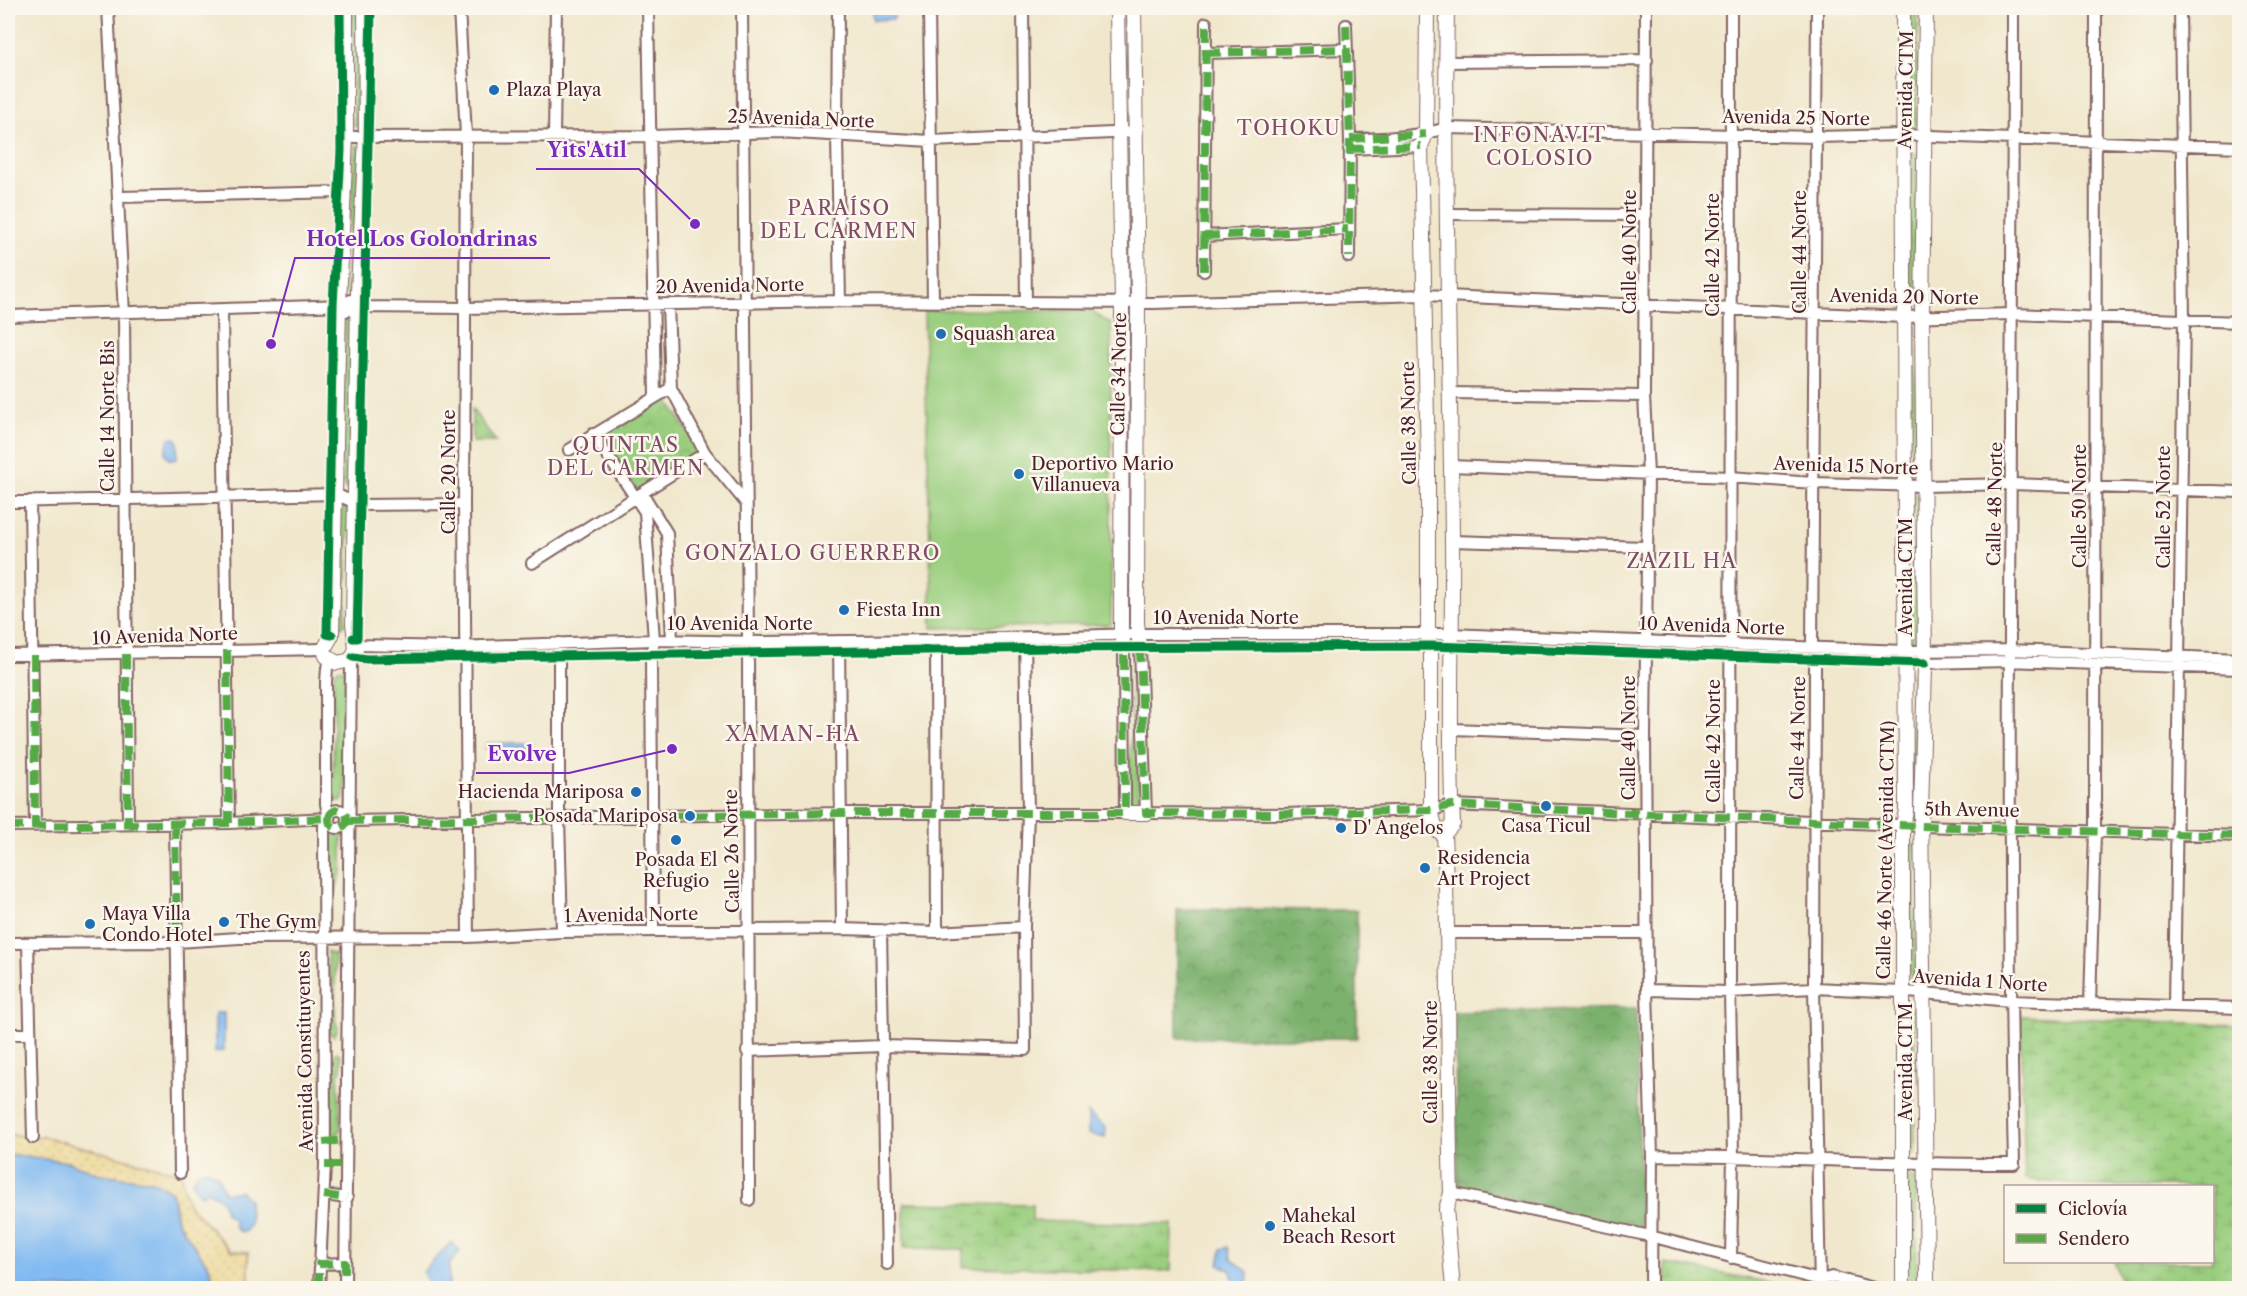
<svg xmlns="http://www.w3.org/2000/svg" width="2247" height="1296" viewBox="0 0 2247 1296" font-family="'Libre Caslon Text',serif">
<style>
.grass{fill:#9ace7e;stroke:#727654;stroke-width:1.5}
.forest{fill:url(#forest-crowns);stroke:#62684c;stroke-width:1.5}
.wetland{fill:url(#wetland-marsh);stroke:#727654;stroke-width:1.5}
.sand{fill:url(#sand-dots);stroke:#9c7c64;stroke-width:1.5}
.park{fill:url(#park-crowns);stroke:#727654;stroke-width:1.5}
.water{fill:#81baf2;stroke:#666c8e;stroke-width:1.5}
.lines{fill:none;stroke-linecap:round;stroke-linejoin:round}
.minor-casing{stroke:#846563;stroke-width:14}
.major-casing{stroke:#846563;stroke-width:16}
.minor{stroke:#fff;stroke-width:10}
.major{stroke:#fff;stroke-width:14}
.quiet{stroke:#57aa44;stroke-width:8;stroke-dasharray:15 8;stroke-linecap:butt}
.cycleway-casing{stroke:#fbf7ec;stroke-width:13}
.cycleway{stroke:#00873e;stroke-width:9}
.poi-dot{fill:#1f6fb2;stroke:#fbf7ec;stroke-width:2}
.labels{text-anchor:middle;stroke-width:5;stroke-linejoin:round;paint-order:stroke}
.poi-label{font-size:18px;fill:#4a1f2b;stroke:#fbf7ec;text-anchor:start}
.street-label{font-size:18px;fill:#4a1f2b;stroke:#fbf7ec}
.neighbourhood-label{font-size:20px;letter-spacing:1.5px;fill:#804b65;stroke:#fbf7ec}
.leader{fill:none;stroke:#7b2cbf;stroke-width:2}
.callout-dot{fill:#7b2cbf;stroke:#fbf7ec;stroke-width:2}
.callout-label{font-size:20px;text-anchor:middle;font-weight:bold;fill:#7b2cbf;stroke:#fbf7ec;stroke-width:5;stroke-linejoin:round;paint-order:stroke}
</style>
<defs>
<pattern id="forest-crowns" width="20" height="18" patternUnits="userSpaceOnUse" patternTransform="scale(1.5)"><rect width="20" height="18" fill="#7bb16d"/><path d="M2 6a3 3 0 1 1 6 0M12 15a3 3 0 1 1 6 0" fill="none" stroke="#678f5a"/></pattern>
<pattern id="wetland-marsh" width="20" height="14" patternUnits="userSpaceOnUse" patternTransform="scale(1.5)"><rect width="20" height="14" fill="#9ace7e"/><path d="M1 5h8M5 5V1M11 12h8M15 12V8" fill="none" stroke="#86b06d"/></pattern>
<pattern id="sand-dots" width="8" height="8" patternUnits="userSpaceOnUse" patternTransform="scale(1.5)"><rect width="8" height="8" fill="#eeda9e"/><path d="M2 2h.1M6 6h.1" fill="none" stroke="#cebb88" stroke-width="1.8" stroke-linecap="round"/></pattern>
<pattern id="park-crowns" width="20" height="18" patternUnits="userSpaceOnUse" patternTransform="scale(1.5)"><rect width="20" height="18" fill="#9ace7e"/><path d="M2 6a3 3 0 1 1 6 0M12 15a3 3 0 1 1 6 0" fill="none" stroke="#86b06d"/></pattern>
</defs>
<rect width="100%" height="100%" fill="#fbf7ec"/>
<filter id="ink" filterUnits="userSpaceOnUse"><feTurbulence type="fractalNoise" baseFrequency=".0167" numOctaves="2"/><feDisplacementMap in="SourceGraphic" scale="12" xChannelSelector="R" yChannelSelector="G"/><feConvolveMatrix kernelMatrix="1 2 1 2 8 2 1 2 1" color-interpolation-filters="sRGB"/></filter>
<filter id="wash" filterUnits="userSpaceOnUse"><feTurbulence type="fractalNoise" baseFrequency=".008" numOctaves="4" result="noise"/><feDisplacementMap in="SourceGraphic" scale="24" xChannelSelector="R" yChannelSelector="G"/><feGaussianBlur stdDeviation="1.35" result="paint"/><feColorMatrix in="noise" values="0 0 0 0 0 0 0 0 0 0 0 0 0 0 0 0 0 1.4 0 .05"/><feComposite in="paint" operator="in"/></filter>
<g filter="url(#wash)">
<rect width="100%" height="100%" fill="#f0e7cc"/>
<path class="grass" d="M352,8H359L362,125L358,128L354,125Z
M1123,8H1128L1129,126H1127Z
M1910,8H1918L1916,130L1914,133L1909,130Z
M1127,141L1129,144L1130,294L1125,143Z
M355,145L360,149L353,293L349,296L345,293Z
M1911,151L1916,154V309H1911L1909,305L1908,155Z
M924,310L1091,311L1111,324V625L932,628Z
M1129,310L1132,311V456L1128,455Z
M349,314L352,318L349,482L346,489L342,483L345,318Z
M1911,323H1916V326L1917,475L1914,477L1911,476L1909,326Z
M1128,466L1131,470V632H1127Z
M1912,492L1918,496V643L1915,646L1911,645Z
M346,505L349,514L345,624L341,627L339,625L341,511Z
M338,669H343L346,674L345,793L342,801H337L333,794L334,673Z
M1131,669L1136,675L1139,805H1130Z
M1911,671H1918L1913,806L1911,805Z
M333,832L342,835V871L335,891H329V838Z
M1913,844L1916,845L1915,987L1910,986L1909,845Z
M327,952L335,955V1021L338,1028L334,1036L327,1032V1002L332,995Z
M1911,1008L1915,1010V1152L1913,1154L1910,1150L1908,1010Z
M337,1052L341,1056V1071L338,1073L341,1129L335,1136L328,1133L324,1083L330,1074L332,1057Z
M1910,1175L1916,1180L1917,1288H1909L1908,1178Z"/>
<path class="forest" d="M1177,909L1357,910V1038H1177Z
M1636,1008L1641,1232L1458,1186L1454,1012Z"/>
<path class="wetland" d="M2020,1016L2239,1025V1288H2123L2114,1262H2212V1186H2087L2025,1179Z
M904,1203L1032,1205V1221L1172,1224L1171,1271L963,1267V1249L904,1248Z
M1665,1263L1800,1288H1666Z"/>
<path class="sand" d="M8,1135L45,1137L180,1173L188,1204L231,1251L248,1252L249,1288H215L210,1268L177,1221L172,1192L153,1181L99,1174L68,1162L8,1154Z"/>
<path class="park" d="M665,395L700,452L638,492L601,433Z
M472,409L496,442H472Z"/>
<path class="water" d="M872,8H893L894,19L873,20Z
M169,438H176L178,442L177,459H169L165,453Z
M486,743H532V748L486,749Z
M215,1013H224V1051L215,1052Z
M1088,1113L1106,1128L1105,1138L1088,1134Z
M8,1154L68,1162L99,1174L153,1181L172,1192L177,1221L210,1268L215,1288H8Z
M207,1169L218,1176L225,1193L240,1191L249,1200L250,1224L245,1232L238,1231L234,1225V1220L225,1213C225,1199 217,1196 206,1191L202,1195L198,1193L192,1181L198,1172Z
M451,1242L460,1251L449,1265V1288H430L423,1272Z
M1228,1247L1231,1258L1248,1272L1247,1288H1235L1231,1271L1219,1264L1222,1249Z"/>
</g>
<g filter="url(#ink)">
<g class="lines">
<g class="minor-casing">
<path id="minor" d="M108,8L124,313L128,824
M459,8L466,135L464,504L468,937
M648,8L655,397
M742,8L748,635L749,1200
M838,8L837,136L840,301
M929,8L933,302
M1023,8L1026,304
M1646,8L1644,396L1648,474L1645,736L1647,990L1652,1156L1651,1288
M1817,8L1812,646L1815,665L1814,988L1820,1288
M1346,25L1350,139L1349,257
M1206,53L1347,49
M1446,62L1647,60
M554,136L556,8
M346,137L650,136L779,132L931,141L1135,132
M1350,139C1383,139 1415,137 1447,128L1816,137L1903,135L2240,147
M1349,149L1421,146
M119,197L345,192
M1447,214L1646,215
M1204,236L1348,229
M1204,271L1206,23
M668,304L671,388L705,453L746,503
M222,310L229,823
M339,313L358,307L466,308L840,301L1153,303L1425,295L1904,317L2013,314L2240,322
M8,316L316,306L339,305L358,297
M1450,393L1644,396
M593,434L645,512L654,640L651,659L653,931
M569,450L671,388
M1450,466L1730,477L1814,483L1923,486L2012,484L2240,492
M643,494L667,533L672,640
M30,501L35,825
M8,502L335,494L360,505L464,504
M1452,541L1646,547
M532,563L705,453
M936,640L937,932
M839,641L842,929
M559,643V817L562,932
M356,645L456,647L654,640L763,642L936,640L1137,634H1449L1905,651L2009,650L2240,659
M1140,647L1146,813L1283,814L1431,810L1452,805L1922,826L2240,836
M8,655L324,649
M1925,663L2008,661L2240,669
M1452,729L1645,736
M329 819a9 9 0 1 1 18 0a9 9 0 1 1-18 0Z
M348,821L840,813H1125L1124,648
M175,824L180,1173
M8,826L229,823L329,818
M881,930L887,1264
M1449,933H1646
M8,943L177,942L239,938L468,937L562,932L842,929L937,932L1024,927
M28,943L33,1138
M1647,990L1730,992L1814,988L1924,993L2010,1001L2240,1008
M2090,1004L2095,830L2096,8
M2174,1006L2184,319L2180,8
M8,1034H29
M747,1051L883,1046L1025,1050L1024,927L1028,813L1025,638
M1652,1156C1773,1156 1893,1165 2014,1164C2005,778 2013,393 2013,8
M1451,1193L1650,1236L1820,1280L1832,1277L1874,1288
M324,1195L347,1198
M1731,1258L1733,1156L1730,992L1731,8
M319,1264L345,1263
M319,1288L325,1165L324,826L329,818L326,804V682L327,668L331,661
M345,1288L351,660"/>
</g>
<g class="major-casing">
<path id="major" d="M346,8V137L339,305L332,635L324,649L326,656L337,663L351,660L356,649L353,623L358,291L366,136L365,8
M1117,8L1122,303L1121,631L1124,648
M1134,8L1138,303L1137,623L1140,647
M1427,8L1426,134L1421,146L1428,463V634L1431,651V810L1436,830L1444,834
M1903,8L1906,811L1903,824V1288
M1926,8L1922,316L1925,667L1921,811L1927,1280L1931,1288
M1125,813H1146
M1444,834L1453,824C1448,729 1453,633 1452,538C1450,361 1444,184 1447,8
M1444,834C1450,954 1447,1073 1451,1193L1446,1209L1453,1288"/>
</g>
<use href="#minor" class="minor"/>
<use href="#major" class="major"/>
<path class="quiet" d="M1346,25L1350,139L1349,257
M1206,53L1347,49
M1350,139L1426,134
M1349,149L1421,146
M1204,236L1348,229
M1204,271L1206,23
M1140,647L1146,813L1283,814L1431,810L1452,805L1922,826L2240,836
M227,650L229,823
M126,654L128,824
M34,655L35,825
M329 819a9 9 0 1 1 18 0a9 9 0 1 1-18 0Z
M348,821L840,813H1125L1124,648
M175,824L177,942
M8,826L229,823L329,818
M323,1142L345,1140
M325,1165H346
M324,1195L347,1198
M319,1288V1264L345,1263V1288"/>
<g class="cycleway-casing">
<path id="cycleway" d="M332,635L327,634L333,305L341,150L340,8
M353,638H357L371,8
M353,657L367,659L1051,648L1431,646L1925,663"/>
</g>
<use href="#cycleway" class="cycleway"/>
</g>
</g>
<g class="poi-dot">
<circle cx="494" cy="90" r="6"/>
<circle cx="941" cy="334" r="6"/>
<circle cx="1019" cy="474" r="6"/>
<circle cx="844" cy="610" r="6"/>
<circle cx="636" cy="792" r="6"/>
<circle cx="1546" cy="806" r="6"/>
<circle cx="690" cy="816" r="6"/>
<circle cx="1341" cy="828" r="6"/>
<circle cx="676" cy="840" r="6"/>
<circle cx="1425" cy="868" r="6"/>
<circle cx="224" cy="922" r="6"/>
<circle cx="90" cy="924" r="6"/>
<circle cx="1270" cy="1226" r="6"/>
</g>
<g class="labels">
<g class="poi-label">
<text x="506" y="96">Plaza Playa</text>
<text x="953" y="340">Squash area</text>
<text x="1031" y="470">Deportivo Mario<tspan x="1031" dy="21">Villanueva</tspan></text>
<text x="856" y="616">Fiesta Inn</text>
<text x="624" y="798" text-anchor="end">Hacienda Mariposa</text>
<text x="678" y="822" text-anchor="end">Posada Mariposa</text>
<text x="1546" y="832" text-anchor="middle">Casa Ticul</text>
<text x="1353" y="834">D' Angelos</text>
<text x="1437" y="864">Residencia<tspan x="1437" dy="21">Art Project</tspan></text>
<text x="676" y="866" text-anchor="middle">Posada El<tspan x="676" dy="21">Refugio</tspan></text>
<text x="102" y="920">Maya Villa<tspan x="102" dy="21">Condo Hotel</tspan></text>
<text x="236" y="928">The Gym</text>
<text x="1282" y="1222">Mahekal<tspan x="1282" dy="21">Beach Resort</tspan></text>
</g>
<g class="street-label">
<text transform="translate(1906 90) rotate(-89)" y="6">Avenida CTM</text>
<text transform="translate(1796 118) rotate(1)" y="6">Avenida 25 Norte</text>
<text transform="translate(801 119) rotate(2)" y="6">25 Avenida Norte</text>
<text transform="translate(1630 252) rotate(-90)" y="6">Calle 40 Norte</text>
<text transform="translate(1800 252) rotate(-90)" y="6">Calle 44 Norte</text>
<text transform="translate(1713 255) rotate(-90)" y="6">Calle 42 Norte</text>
<text transform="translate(730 286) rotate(-1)" y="6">20 Avenida Norte</text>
<text transform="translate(1904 297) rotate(1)" y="6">Avenida 20 Norte</text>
<text transform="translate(1119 374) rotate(-89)" y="6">Calle 34 Norte</text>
<text transform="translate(108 416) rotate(-90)" y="6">Calle 14 Norte Bis</text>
<text transform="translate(1409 423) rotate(-91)" y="6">Calle 38 Norte</text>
<text transform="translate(1846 466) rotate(2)" y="6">Avenida 15 Norte</text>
<text transform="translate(449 472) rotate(-90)" y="6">Calle 20 Norte</text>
<text transform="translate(1995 504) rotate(-89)" y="6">Calle 48 Norte</text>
<text transform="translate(2080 506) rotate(-90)" y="6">Calle 50 Norte</text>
<text transform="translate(2164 507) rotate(-90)" y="6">Calle 52 Norte</text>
<text transform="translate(1906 577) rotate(-90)" y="6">Avenida CTM</text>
<text x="1226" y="624">10 Avenida Norte</text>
<text x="740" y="630">10 Avenida Norte</text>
<text transform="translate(1712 626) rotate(2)" y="6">10 Avenida Norte</text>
<text transform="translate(165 636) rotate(-2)" y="6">10 Avenida Norte</text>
<text transform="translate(1629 738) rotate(-90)" y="6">Calle 40 Norte</text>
<text transform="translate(1798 738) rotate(-89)" y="6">Calle 44 Norte</text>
<text transform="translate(1714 741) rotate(-90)" y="6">Calle 42 Norte</text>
<text transform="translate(1972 810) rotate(1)" y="6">5th Avenue</text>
<text transform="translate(1886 850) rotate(-89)" y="6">Calle 46 Norte (Avenida CTM)</text>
<text transform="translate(732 851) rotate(-91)" y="6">Calle 26 Norte</text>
<text transform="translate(631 915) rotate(-1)" y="6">1 Avenida Norte</text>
<text transform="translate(1980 981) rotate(4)" y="6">Avenida 1 Norte</text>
<text transform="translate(305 1051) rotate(-91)" y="6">Avenida Constituyentes</text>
<text transform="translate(1431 1062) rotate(-90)" y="6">Calle 38 Norte</text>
<text transform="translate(1906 1062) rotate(-90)" y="6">Avenida CTM</text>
</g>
<g class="neighbourhood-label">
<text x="1289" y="135">TOHOKU</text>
<text x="1540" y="142">INFONAVIT<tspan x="1540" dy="23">COLOSIO</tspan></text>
<text x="839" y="215">PARAÍSO<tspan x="839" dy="23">DEL CARMEN</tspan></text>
<text x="626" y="452">QUINTAS<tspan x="626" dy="23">DEL CARMEN</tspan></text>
<text x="813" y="560">GONZALO GUERRERO</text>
<text x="1682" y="568">ZAZIL HA</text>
<text x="793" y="741">XAMAN-HA</text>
</g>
</g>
<path class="leader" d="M695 224L639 169H536M271 344L295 258H550M672 749L569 773H476"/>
<g class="callout-dot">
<circle cx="695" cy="224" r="6"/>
<circle cx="271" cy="344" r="6"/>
<circle cx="672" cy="749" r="6"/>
</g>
<g class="callout-label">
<text x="587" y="157">Yits'Atil</text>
<text x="422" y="246">Hotel Los Golondrinas</text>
<text x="522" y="761">Evolve</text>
</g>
<rect width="2247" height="1296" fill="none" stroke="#fbf7ec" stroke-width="30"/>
<rect x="2004" y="1185" width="210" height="78" fill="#fbf7ec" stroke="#b4a19f" stroke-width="1.5"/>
<rect x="2016" y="1204" width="30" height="9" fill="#00873e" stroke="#b4a19f" stroke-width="1.5"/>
<text x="2058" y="1215" font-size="18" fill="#4a1f2b">Ciclovía</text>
<rect x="2016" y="1234" width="30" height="9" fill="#57aa44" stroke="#b4a19f" stroke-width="1.5"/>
<text x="2058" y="1245" font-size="18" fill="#4a1f2b">Sendero</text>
</svg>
